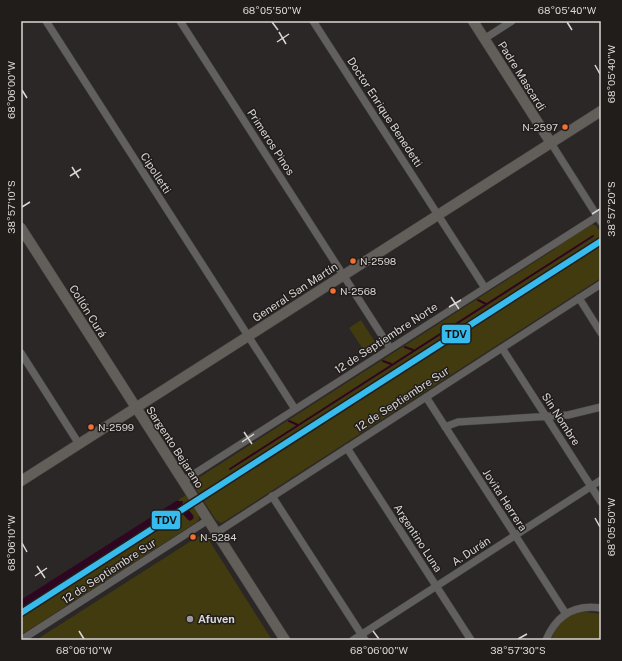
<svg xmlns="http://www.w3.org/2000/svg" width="622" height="661" viewBox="0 0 622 661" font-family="'Public Sans',sans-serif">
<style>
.green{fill:#433b10}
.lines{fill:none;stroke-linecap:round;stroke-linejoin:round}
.stream{stroke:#2f0621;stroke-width:2}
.canal{stroke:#2f0621;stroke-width:7}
.street-casing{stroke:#464343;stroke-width:8}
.secondary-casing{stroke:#464343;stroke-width:11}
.street{stroke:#61605f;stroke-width:7}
.secondary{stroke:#625e5a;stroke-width:10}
.rail-1-casing{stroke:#211d1b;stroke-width:9}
.rail-1{stroke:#37bbed;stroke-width:6}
.ticks{fill:none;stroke:#d9d6d5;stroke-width:1.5}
.bus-dot{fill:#f46f30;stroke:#211d1b;stroke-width:1.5}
.poi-dot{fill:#9c9998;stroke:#211d1b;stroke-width:1.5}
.labels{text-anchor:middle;stroke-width:3;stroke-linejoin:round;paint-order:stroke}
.bus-label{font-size:10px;fill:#d9d6d5;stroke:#211d1b;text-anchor:start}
.street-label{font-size:11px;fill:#d9d6d5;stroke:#211d1b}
.poi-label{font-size:11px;font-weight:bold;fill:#d9d6d5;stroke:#211d1b;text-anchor:start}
.line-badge{stroke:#211d1b;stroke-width:1.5}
.pale-badge-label{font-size:11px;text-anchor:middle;font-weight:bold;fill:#111}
.neatline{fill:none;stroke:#d9d6d5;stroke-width:1.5}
.ticks-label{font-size:10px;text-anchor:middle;fill:#d9d6d5}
</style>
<rect width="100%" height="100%" fill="#2a2726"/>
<path class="green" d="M592,224L596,226L601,233V278L225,521L221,523L216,520L192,483L193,478L196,475L200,477L555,249L556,245Z
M361,320L375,342L363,349L349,328Z
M186,495L199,515V519L197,522L21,635V600Z
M199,536L207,537L272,640H36Z
M584,612L601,614V640H551C558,623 565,615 584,612Z"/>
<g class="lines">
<path class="stream" d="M478,300L486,304
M405,347L413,350
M383,361L391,364
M289,421L298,425
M230,469L593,236
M178,504L182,502"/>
<path class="canal" d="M185,511L190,517
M21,604L178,504L182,508"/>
<g class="street-casing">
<path id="street" d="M46,21L295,409
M180,21L390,348
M313,21L485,288
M484,39L512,21
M551,143L601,222
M579,298L601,333
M502,348L601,502
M21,353L79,444
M426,397L566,614
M445,427L458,422L568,415L601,407
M347,448L471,640
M183,481L601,214
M272,496L365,640
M216,533L601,284
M21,640L208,520
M353,640L601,480
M546,640C556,616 574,604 601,608"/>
</g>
<g class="secondary-casing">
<path id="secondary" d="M473,21L551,143
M21,228L285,640
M21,481L601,111"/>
</g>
<use href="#street" class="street"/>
<use href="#secondary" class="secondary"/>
<g class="rail-1-casing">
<path id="rail-1" d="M21,613L601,241"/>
</g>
<use href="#rail-1" class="rail-1"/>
</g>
<path class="ticks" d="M272,22L278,30M567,22L572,30M279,32L286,44M277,42L289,34M595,65L600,74M22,90L27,98M72,167L79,178M70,176L81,169M22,207L30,202M592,214L600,209M451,297L459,309M449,307L461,300M244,432L252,444M242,442L254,434M595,518L600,527M22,543L27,552M37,566L45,578M35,576L47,568M79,631L84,639M373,631L379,639M518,639L527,634"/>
<g class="bus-dot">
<circle cx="565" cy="127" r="3.5"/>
<circle cx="353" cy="261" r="3.5"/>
<circle cx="333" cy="291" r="3.5"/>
<circle cx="91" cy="427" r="3.5"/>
<circle cx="193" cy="537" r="3.5"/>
</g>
<circle class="poi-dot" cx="190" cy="619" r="4"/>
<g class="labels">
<g class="bus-label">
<text x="558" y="131" text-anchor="end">N-2597</text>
<text x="360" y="265">N-2598</text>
<text x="340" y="295">N-2568</text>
<text x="98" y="431">N-2599</text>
<text x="200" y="541">N-5284</text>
</g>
<g class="street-label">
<text transform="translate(522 76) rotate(58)" y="4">Padre Mascardi</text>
<text transform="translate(385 112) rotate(57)" y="4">Doctor Enrique Benedetti</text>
<text transform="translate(271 142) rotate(57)" y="4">Primeros Pinos</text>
<text transform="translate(156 173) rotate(57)" y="4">Cipolletti</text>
<text transform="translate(295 292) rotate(-33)" y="4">General San Martín</text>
<text transform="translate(88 311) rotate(58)" y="4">Collón Curá</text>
<text transform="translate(386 338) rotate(-33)" y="4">12 de Septiembre Norte</text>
<text transform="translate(402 399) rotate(-33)" y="4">12 de Septiembre Sur</text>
<text transform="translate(561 419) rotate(57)" y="4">Sin Nombre</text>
<text transform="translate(175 447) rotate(57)" y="4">Sargento Bejarano</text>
<text transform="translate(505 500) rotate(57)" y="4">Jovita Herrera</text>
<text transform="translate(418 538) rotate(57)" y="4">Argentino Luna</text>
<text transform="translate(471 551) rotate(-33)" y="4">A. Durán</text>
<text transform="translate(109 571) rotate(-33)" y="4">12 de Septiembre Sur</text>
</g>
<g class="poi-label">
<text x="198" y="623">Afuven</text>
</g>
</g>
<g class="line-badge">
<rect x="441" y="324" width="30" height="20" rx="4" fill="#37bbed"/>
<rect x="151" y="510" width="30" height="20" rx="4" fill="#37bbed"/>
</g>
<g class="pale-badge-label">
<text x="456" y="338">TDV</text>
<text x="166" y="524">TDV</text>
</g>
<rect width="622" height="661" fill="none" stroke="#211d1b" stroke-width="44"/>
<rect x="22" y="22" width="578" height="617" class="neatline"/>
<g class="ticks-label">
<text x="272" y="14">68°05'50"W</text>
<text x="567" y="14">68°05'40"W</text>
<text transform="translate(611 74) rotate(-90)" y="4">68°05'40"W</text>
<text transform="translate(11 90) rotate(-90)" y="4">68°06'00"W</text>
<text transform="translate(11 207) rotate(-90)" y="4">38°57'10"S</text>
<text transform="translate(611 209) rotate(-90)" y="4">38°57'20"S</text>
<text transform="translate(611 527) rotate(-90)" y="4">68°05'50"W</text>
<text transform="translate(11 543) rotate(-90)" y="4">68°06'10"W</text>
<text x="84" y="654">68°06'10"W</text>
<text x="379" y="654">68°06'00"W</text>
<text x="518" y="654">38°57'30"S</text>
</g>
</svg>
